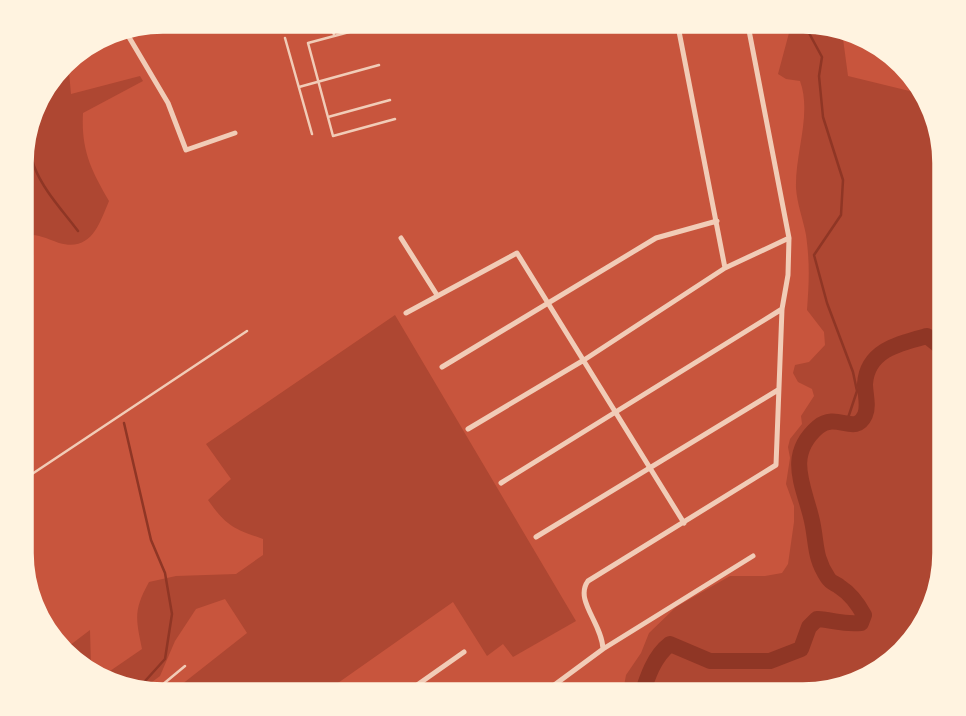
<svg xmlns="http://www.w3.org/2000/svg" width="966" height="716" viewBox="0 0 966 716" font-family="'Crimson Pro',serif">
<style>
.green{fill:#ae4732}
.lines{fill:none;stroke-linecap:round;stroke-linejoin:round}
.stream{stroke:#8f3625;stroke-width:2.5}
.river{stroke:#8f3625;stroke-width:16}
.service{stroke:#f1ccb7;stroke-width:2.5}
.minor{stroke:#f1ccb7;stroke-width:5}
.secondary{stroke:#fff3e0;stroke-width:8}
.rim{fill:none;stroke:#fff3e0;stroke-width:3.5}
</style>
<rect width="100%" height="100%" fill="#c8553d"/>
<path class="green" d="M786,20H813L842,31L848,76L930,96L932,99L947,162L946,564L912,648L867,682L804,697H622L626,675L641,653L649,633L676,607L730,576H765L782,573L788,564L794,522V506L786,484L790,458L788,447L790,439L802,424L801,416L814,396L812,389L798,382L793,373L795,365L809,362L825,345L824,332L807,310C809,282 810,264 806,235C803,219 797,204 796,188C795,152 812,114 800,81L786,79L778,74L789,33Z
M69,54L68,61L71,94L140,76L143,81L83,113C81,150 91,170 109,201C99,225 91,252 59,243C42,237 40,234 20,235L21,143L38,91Z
M395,315L576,621L513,657L503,644L487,656L453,602L318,697L167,696L247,633L225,599L196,609L175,641L160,676L140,691L68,662L61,652L90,630L91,665L110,671L142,649C136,619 133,611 149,582L176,576L236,574L263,555V539C234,529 226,526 208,500L231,479L206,444Z"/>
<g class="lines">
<path class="stream" d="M802,20L822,57L819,76L823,117L843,180L841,215L814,255L827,303L853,372L857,391L846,424
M40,89C34,108 27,147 34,166C43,190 63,211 78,231
M124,423L151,540L165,573L172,614L165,659L137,690"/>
<path class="river" d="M641,697C647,678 654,656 670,644L710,661H770L801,649L809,627L817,619C835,620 842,625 861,623L864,615C858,604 851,594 840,587C835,583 831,583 828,578C814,557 817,544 812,521C805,488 784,456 818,427C837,411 855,437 865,415C869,406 865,394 865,384C867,350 900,343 927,336L947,352"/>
<path class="service" d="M331,25L334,35
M368,27L308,43L333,136L395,119
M285,38L312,134
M299,87L379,65
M328,117L390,100
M20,482L247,331
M150,695L185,666"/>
<path class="minor" d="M677,21L725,268
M123,27L168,103L186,150L235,133
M401,238L437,295
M406,313L517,253L684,523
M442,367L656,238L717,221
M468,429L584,360L725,268L789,238
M501,483L782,309
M536,537L778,390
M603,649C602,623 574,600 588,581L776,465L782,309L788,275L789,238L747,20
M400,697L464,652
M538,697L603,649L753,556"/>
<path class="secondary" d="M20,560L30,601"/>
</g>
<path d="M0 0H966V716H0ZM163 32H803A131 131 0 0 1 934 163V553A131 131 0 0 1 803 684H163A131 131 0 0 1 32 553V163A131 131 0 0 1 163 32Z" fill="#fff3e0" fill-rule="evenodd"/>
<path class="rim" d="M163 32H803A131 131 0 0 1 934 163V553A131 131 0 0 1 803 684H163A131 131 0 0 1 32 553V163A131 131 0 0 1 163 32Z"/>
</svg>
